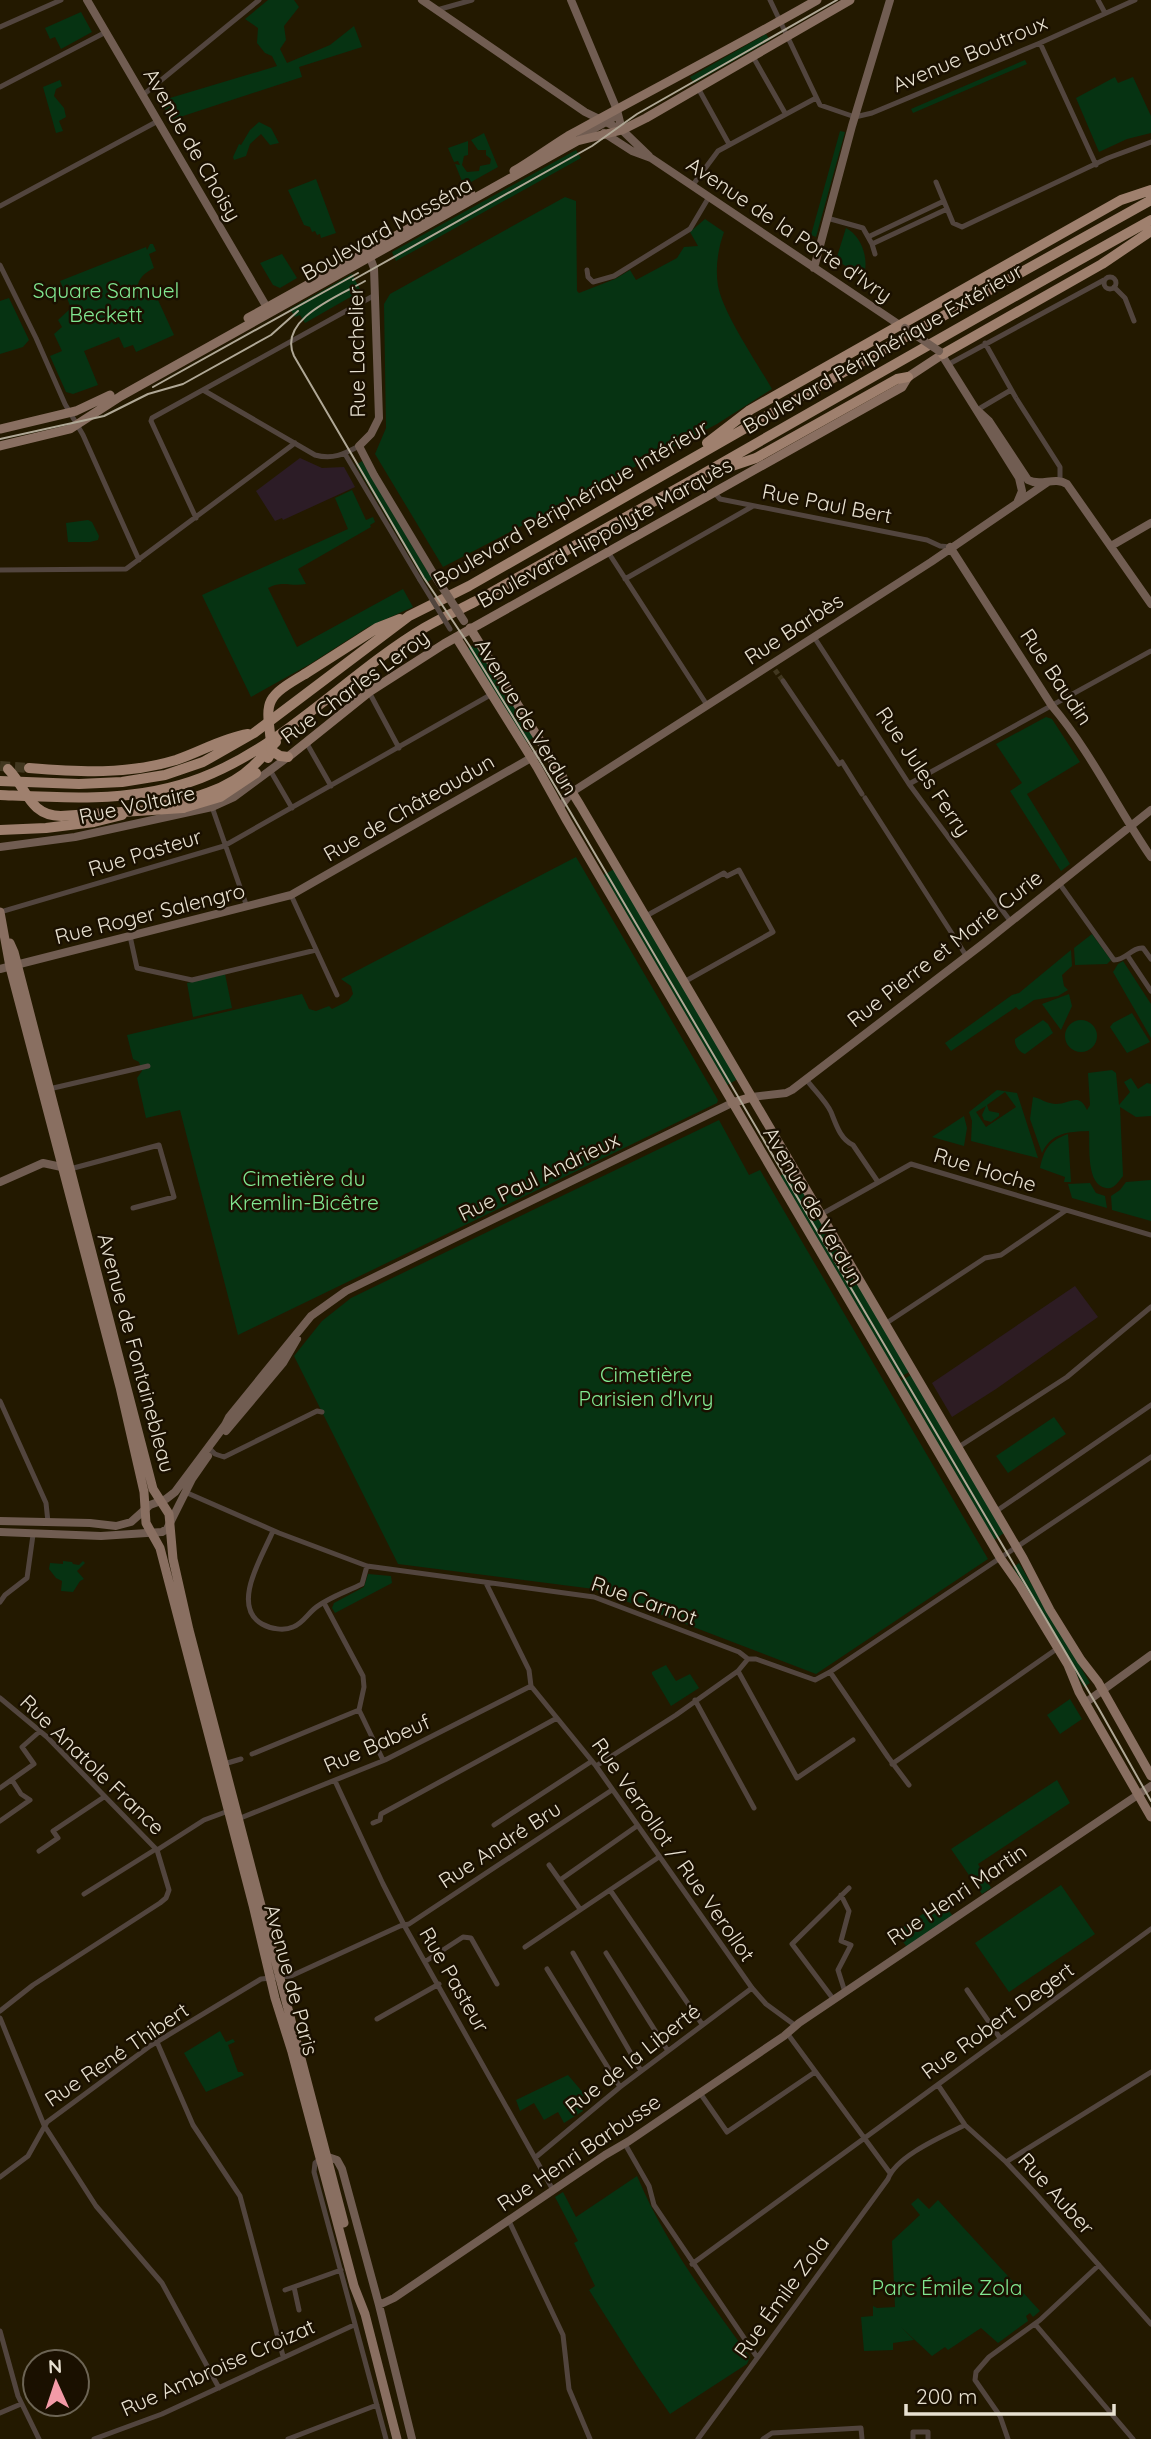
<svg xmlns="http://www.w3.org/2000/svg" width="1151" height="2439" viewBox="0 0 1151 2439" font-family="Quicksand,sans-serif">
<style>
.industrial{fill:#2d1c23}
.medical{fill:#2c1c26}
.green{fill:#063312;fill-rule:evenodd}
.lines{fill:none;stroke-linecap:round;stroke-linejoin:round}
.street-tunnel{stroke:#41371f;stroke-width:5;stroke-dasharray:5 2.5;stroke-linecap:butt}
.highway-tunnel{stroke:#41371f;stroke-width:10;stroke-dasharray:10 5;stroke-linecap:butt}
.street{stroke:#52453e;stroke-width:5}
.secondary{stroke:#715d52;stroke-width:8}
.primary{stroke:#896f61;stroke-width:9}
.highway{stroke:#9f806e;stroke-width:10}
.tram{stroke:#b0a896;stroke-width:2}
.street-bridge{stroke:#52453e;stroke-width:5}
.secondary-bridge{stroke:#715d52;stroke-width:8}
.highway-bridge{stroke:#9f806e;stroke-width:10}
.labels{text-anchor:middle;stroke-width:5;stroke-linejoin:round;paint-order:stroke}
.street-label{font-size:21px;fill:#e8e1d1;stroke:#1a1000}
.park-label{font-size:21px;fill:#81e891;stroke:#1a1000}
</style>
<rect width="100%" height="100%" fill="#231900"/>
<path class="industrial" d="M1075,1286L1098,1317L996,1389L952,1417L932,1383Z"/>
<path class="medical" d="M300,458L322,468L344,467L355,487L283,520L282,518L275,521L256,491Z"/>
<path class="green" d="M268,0H294L299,7L284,26L286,40L280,49L287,63L330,45L354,26L362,47L299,67L302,77L171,120L160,101L277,66L272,56L265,53L257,43L258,28L245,19Z
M81,12L92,32L61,49L55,37L50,39L45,28Z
M766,34L770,40L694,83L690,77Z
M1025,60L1027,64L913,113L911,109Z
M1115,77L1118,83L1133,77L1151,116V133L1127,139L1099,152L1076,98Z
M60,80L62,86L56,89L54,96L64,108L66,117L59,121L63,131L56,133L43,87Z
M259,122L271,128L279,143L270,145L261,134L250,144L246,156L234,160L233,157L239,144L241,145L250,130Z
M840,131L845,132L816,237L811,235Z
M484,133L498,167L464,186L455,164L460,165L458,161L454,162L448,148L468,141V155L464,156L462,165L467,172L479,171L480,166L490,164L491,159L486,155V150H478L471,140Z
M576,150L581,158L396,261L392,252Z
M316,179L336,233L321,238L320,234L317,235L315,231L312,232L310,227L304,225L288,190Z
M565,197L576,201L577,291L579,293L615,279L630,270L636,280L677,258L684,247L698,246L690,232L705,219L724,232C718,249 715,267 718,286C723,313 757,363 772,389L717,424L443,567L375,454L386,428L384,304L390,294Z
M846,228C862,236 870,261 863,277L836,260Z
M150,244H153L156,251L149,254L154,268C139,275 130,289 148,300H158L174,335L136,352L133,345L124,348L119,337L84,351L98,385L73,394L66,392L50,356L62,351L54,334L62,327L58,320L71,308L60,281L146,247L147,250Z
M282,254L297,278L280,288L273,285L260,263Z
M352,274L361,291L305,323L300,315L295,317L290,309Z
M9,298L29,340L23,347L0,354V301Z
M362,461L432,579L426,583L356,465Z
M352,490L366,520L373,517L375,522L370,525L371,527L298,569L306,584C290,587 283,580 268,588L297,647L403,589L413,607L368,627L310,664L251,697L202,595L348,529L335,498Z
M88,520L92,522L99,536L98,540L90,542H68L66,523Z
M477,643L534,737L525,743L467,649Z
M1046,717L1052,719L1080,762L1027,794L1070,864L1061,871L1010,791L1022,783L996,744Z
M576,857L718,1100L717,1103L238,1335L180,1110L146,1118L137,1078L142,1071L139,1062L133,1059L127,1035L302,994L309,1009L316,1011L329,1006L332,1009L348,1001L353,994L351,986L341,979Z
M614,869L738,1079L727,1085L602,876Z
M1092,934L1111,960L1107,964L1075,965L1074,948Z
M1071,950L1072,966L1062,975L1064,986L1068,990L1058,996L1034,1000L1019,1010L1016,1007L951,1051L945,1043L1012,995L1019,993Z
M1123,961L1151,1004V1038L1113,972L1118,964Z
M225,974L232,1008L193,1017L187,983Z
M1069,994L1072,1006L1061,1030L1042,1004Z
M1132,1013L1150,1042L1127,1053L1110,1027L1113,1023Z
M1043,1020L1048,1024L1053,1033L1025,1054C1019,1052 1014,1045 1015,1039Z
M1065 1036a16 16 0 1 1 32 0a16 16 0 1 1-32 0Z
M1112,1070L1116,1073L1119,1105L1130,1092L1124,1082L1131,1078L1138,1089L1147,1083L1151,1084V1116L1136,1117L1120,1107L1123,1176C1119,1181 1114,1190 1106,1188C1086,1185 1090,1147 1089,1131C1068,1132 1052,1132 1042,1153L1030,1119L1033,1097C1040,1098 1044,1102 1050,1103C1067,1108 1078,1089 1087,1110L1090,1105L1088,1073Z
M997,1090L1017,1093L1038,1158L971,1141L972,1121L969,1112ZM1005,1092L1016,1107L986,1127L976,1112L986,1106L982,1115L984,1120L991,1122L999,1116V1113L989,1111L987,1105Z
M964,1116L967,1128L964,1146L932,1137Z
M719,1120L749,1175L760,1170L988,1559L816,1674L594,1589L398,1564L294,1356L322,1321L351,1298Z
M1068,1134L1071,1182H1064L1065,1177L1040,1168C1044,1149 1049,1141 1068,1134Z
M791,1170L909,1372L897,1379L778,1177Z
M1151,1180V1221L1112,1210L1111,1196L1120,1190L1126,1182Z
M1090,1183L1096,1193L1105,1196L1107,1208L1072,1198L1068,1184Z
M911,1375L1004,1533L994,1540L899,1382Z
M1054,1417L1066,1434L1008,1473L996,1456Z
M63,1561L72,1562L73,1564L79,1565L83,1561L85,1563L77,1571L84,1579L80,1581L73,1592L61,1591L62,1581L56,1578L49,1569L50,1563L63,1564Z
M1019,1563L1090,1683L1084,1687L1013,1567Z
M368,1574L391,1576L392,1583L335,1613L332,1608L334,1603L364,1587Z
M666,1665L676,1681L690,1674L699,1688L671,1706L652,1674V1672Z
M1070,1699L1082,1719L1060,1734L1047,1715Z
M1057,1780L1070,1803L978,1864L991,1888L982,1894L951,1849Z
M1061,1885L1095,1934L1009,1992L975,1943Z
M942,1901L955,1919L909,1950L896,1932Z
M220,2031L226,2042L233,2039L235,2042L228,2045L238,2072H242L244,2075L206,2092L184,2053Z
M568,2075L585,2095L580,2098L576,2097L583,2111L564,2123L558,2112L544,2120L534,2103L520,2111L516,2100Z
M637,2176C664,2241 708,2300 750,2357L747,2364L670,2414L639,2369L589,2290L595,2286L574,2243L578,2241L555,2197L563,2192L576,2217Z
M918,2198L929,2209L938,2200L1040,2311L1033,2317L1030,2313L1026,2316L1028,2321L998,2343L981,2328L948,2350L945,2347L932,2356L901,2327L914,2340L893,2343V2350L864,2351L861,2317L873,2316V2306L877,2308L895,2307L892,2241L920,2215L911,2204Z"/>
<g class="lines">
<path class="street-tunnel" d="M775,670L783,681"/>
<path class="highway-tunnel" d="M0,766L29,768"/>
<path class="street" d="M770,0L820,105L855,117L872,113L1040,43L1135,0
M1098,0L1105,13
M437,10L472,0
M0,27L61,0
M1040,43L1096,165
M752,55L785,113
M0,87L106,32
M698,88L729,144
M143,95L259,0
M936,182L953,223L962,227L1108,158L1151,142
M692,186L718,151L816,98
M0,206L158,121
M827,218L863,228L872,244L875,254
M868,237L944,201
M872,244L947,209
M0,265L36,338L65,404L83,435L139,560
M587,270L588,277L593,282L614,276L690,229L709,197
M1104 283a6 6 0 1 1 12 0a6 6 0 1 1-12 0Z
M1114,287L1125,298L1134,321
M985,343L1016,398L1060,467V480
M949,364L1104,280
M203,390L315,455C333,460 344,454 359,446
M977,410L1011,390
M345,454L420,580
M714,492L720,499L927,540L940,546L950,547
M196,518L151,421L152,418L375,295
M608,552L707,705
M0,570L126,569L295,443
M625,579L753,506
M814,637L909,784L1011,922
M783,681L839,764L842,762L862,794
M369,692L399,748
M306,742L331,786
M270,770L292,808
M909,784L1151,651
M865,798L967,957
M212,807L247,907
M1059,883L1114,960C1126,960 1132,947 1143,948L1151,959
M291,895L337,995
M0,912L224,846L492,694
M646,916L724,873L727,876L739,870L773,932L684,982
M130,936L137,968L192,980L316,950
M1127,955L1151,991
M806,1079C813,1089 826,1101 831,1112C836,1124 840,1139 853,1145L878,1182
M49,1089L148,1066
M70,1169L159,1145L174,1197L133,1208
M820,1215L911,1164L1151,1235
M885,1324L985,1258L1001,1255L1065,1211
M0,1401L46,1503L48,1522
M208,1447L215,1454L224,1457L317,1411L322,1412
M957,1448L1067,1377L1151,1307
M185,1492L279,1533L367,1566L594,1597L739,1652L748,1659H756L815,1680L830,1672L1151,1457
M995,1512L1151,1405
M273,1531C263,1555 230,1606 262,1624C271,1629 284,1631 293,1627C302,1624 307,1615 314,1609C327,1598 346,1592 362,1584L367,1566
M486,1583L529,1670L531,1686
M0,1602L5,1595L27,1578L33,1535
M324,1603L363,1676L364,1687L359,1710
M738,1671L797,1778L853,1740
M830,1672L888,1757L909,1785
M531,1686L596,1766L752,1988L766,2004L796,2026
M0,1698L47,1737L157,1850L169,1890L166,1898L160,1903L33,1985L0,2011
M695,1700L754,1808
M359,1710L383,1760
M252,1754L359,1710
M224,1764L241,1759
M892,1764L1058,1648
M596,1766L676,1715L738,1671L748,1659
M335,1781L383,1884L404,1925L553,2190
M0,1788L34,1764L22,1747L39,1732
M238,1819L385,1760L531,1686
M0,1821L30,1800L21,1794L12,1780
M373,1823L380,1820L381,1814L557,1718
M494,1825L592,1761
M157,1850L204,1820L231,1810
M39,1851L58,1838L53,1831L104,1797
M549,1865L580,1909
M560,1880L637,1826
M610,1890L702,2024
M84,1894L156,1849
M841,1895L849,1911L841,1941L851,1945L838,1970L845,1992
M525,1947L659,1857
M573,1953L641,2071
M606,1953L668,2051
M426,1961L463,1937L471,1938L497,1984
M547,1969L620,2087
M967,1990L1000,2038
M834,2000L792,1944L849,1888
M0,2018L44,2125L96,2206L162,2283L219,2388
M377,2019L439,1984
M787,2033L890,2173
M157,2042L193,2125L240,2196L283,2356
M938,2085L965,2125L1006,2162L1035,2193L1151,2324
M700,2093L727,2132L815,2072
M625,2144L649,2186L654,2205L757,2357
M536,2157L620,2087L752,1988
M320,2159L315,2163L314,2172L386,2439
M1006,2162L1151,2072
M0,2177L28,2156L47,2122L150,2046L261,1979L291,1976L400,1926L409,1924L612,1790
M509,2221L563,2335L569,2389L590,2439
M692,2264L1151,1929
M294,2287L299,2310
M285,2290L341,2270
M1035,2324L1133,2439
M0,2331L18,2396L39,2439
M0,2413L21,2404
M94,2439L162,2414L354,2325
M288,2439L377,2405
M698,2439L888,2179C896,2156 943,2136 965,2125
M763,2439L772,2433L861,2428L862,2439
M913,2439V2432H928V2439
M1008,2439L1000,2416L975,2380L976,2372L989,2357L1040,2320L1099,2265"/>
<path class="secondary" d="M87,0L269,311
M422,0L585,112L622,130L649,156
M571,0L617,110L622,130
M604,133L632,151L651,158L904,328
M579,140L583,135L618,115
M368,252L374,268L379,418L371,434L359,446L374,475L433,573
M814,268L852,126L890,0
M940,352L1019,478L1022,491L1017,503
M977,410L989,421L1028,480C1041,487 1054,476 1067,484L1151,604
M1111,546L1151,523
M950,547L1052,706C1091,752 1117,808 1151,857
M560,807L572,792L931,562L1048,482
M0,847L75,837L212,807L234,797L288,757
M0,969L291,895L545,750
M752,1097L786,1093L792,1090L984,943L1151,810
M0,1182L43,1163L66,1168
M226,1431L283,1363L297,1339
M0,1521L90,1523L116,1526L131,1522L150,1505L166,1499L175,1492L225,1425L229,1417L311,1316L346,1291L732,1103
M0,1532L101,1536L162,1532L167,1529L192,1479L208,1456
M1085,1703L1151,1655
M328,2157L337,2160L342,2169L379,2305L412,2439
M379,2305L394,2298L605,2155L629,2141L784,2036L799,2023L1151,1786"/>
<path class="primary" d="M514,171C533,160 550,147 568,136C651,90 735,47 817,0
M248,318L471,194
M0,429L76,411L110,395
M0,446L70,429L121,396L577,141L622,130L646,118L850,0
M470,628L580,805L1023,1558L1050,1610L1081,1660L1098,1682L1151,1776
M456,637L537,767L567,821L1001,1559L1020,1586L1068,1665L1079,1692L1151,1817
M288,757L369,692L444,644L902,387L908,377L943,354
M0,912L10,967L120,1387L144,1492L146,1523L160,1548L253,1905L275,1998L292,2052L354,2286L365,2314L397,2439
M10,943L14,952L153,1489L169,1514L173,1559L189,1630L344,2223
M732,1103L752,1097"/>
<path class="highway" d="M943,354L1102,264L1151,231
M707,443L750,410L1121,200L1151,190
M717,471L756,458L897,379L908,377
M305,674L377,628L400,619
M268,758L272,751L280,756L288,757
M29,768C79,772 127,775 176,760C200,752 223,738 248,734
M0,781L79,784L122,782L165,775L203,762L254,733L409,616L469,586L891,345L1151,200
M0,795C68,798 136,803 201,778C286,745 347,674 424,628C441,618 459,610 476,601C549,560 622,520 694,479C846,392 998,305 1151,220
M158,807C191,799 228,790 253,766C261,759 268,750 276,742
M183,808L220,797L256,773
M0,830L46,828L94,822L122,815"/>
<path class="tram" d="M353,280L592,146L637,114L837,0
M365,281C339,296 277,319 294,356L424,578L469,645L542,764L1099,1709L1151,1801
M153,387L358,273
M0,439L104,416L148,394L183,384L271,335L298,311"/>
<path class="street-bridge" d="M420,580L450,629"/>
<path class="secondary-bridge" d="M905,328L939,351
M433,573L464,621"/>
<path class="highway-bridge" d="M272,751C267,702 260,700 305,674
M8,769C27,788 29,816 61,816L183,808"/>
</g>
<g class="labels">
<g class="street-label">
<text transform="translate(970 54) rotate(-23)" y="7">Avenue Boutroux</text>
<text transform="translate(192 145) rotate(60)" y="7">Avenue de Choisy</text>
<text transform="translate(387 229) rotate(-29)" y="7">Boulevard Masséna</text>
<text transform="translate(789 230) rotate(34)" y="7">Avenue de la Porte d'Ivry</text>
<text transform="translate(883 349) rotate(-30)" y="7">Boulevard Périphérique Extérieur</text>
<text transform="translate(357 352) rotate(-91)" y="7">Rue Lachelier</text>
<text transform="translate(571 504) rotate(-30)" y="7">Boulevard Périphérique Intérieur</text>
<text transform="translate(827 504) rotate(11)" y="7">Rue Paul Bert</text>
<text transform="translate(605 533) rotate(-29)" y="7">Boulevard Hippolyte Marquès</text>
<text transform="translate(794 629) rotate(-33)" y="7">Rue Barbès</text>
<text transform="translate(1056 677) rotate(56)" y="7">Rue Baudin</text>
<text transform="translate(355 687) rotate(-36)" y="7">Rue Charles Leroy</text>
<text transform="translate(526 717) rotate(59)" y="7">Avenue de Verdun</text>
<text transform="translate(923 772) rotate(56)" y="7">Rue Jules Ferry</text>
<text transform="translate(137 805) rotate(-12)" y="7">Rue Voltaire</text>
<text transform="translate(409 808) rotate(-30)" y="7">Rue de Châteaudun</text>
<text transform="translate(145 853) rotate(-17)" y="7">Rue Pasteur</text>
<text transform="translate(150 914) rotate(-14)" y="7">Rue Roger Salengro</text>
<text transform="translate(945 949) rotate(-38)" y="7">Rue Pierre et Marie Curie</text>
<text transform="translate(985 1170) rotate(17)" y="7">Rue Hoche</text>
<text transform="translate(539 1177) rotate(-26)" y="7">Rue Paul Andrieux</text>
<text transform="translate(813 1206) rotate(60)" y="7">Avenue de Verdun</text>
<text transform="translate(136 1353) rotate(75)" y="7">Avenue de Fontainebleau</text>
<text transform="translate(644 1601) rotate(19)" y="7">Rue Carnot</text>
<text transform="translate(377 1744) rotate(-24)" y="7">Rue Babeuf</text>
<text transform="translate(92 1765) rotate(44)" y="7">Rue Anatole France</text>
<text transform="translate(500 1845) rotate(-33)" y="7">Rue André Bru</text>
<text transform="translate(673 1850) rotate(55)" y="7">Rue Verrollot / Rue Verollot</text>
<text transform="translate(957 1895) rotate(-34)" y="7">Rue Henri Martin</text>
<text transform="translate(291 1980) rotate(75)" y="7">Avenue de Paris</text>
<text transform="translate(454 1980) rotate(60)" y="7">Rue Pasteur</text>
<text transform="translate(998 2021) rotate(-36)" y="7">Rue Robert Degert</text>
<text transform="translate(117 2055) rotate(-34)" y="7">Rue René Thibert</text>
<text transform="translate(633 2059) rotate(-38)" y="7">Rue de la Liberté</text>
<text transform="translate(579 2153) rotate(-34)" y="7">Rue Henri Barbusse</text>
<text transform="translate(1056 2194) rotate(48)" y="7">Rue Auber</text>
<text transform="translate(782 2297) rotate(-54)" y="7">Rue Émile Zola</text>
<text transform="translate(218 2368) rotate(-24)" y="7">Rue Ambroise Croizat</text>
</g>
<g class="park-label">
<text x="106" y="298">Square Samuel<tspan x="106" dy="24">Beckett</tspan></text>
<text x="304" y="1186">Cimetière du<tspan x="304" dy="24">Kremlin-Bicêtre</tspan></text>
<text x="646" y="1382">Cimetière<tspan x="646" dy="24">Parisien d'Ivry</tspan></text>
<text x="947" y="2295">Parc Émile Zola</text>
</g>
</g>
<g transform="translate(56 2383) rotate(357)"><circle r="33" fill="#1a1000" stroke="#6c6454" stroke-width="2"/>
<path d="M0-5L12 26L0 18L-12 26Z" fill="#f39aa7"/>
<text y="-10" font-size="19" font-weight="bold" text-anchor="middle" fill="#e8e1d1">N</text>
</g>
<path d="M906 2404v10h208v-10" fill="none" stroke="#e8e1d1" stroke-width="3.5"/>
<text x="916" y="2404" font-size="21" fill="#e8e1d1" stroke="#1a1000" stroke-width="5" paint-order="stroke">200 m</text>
</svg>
